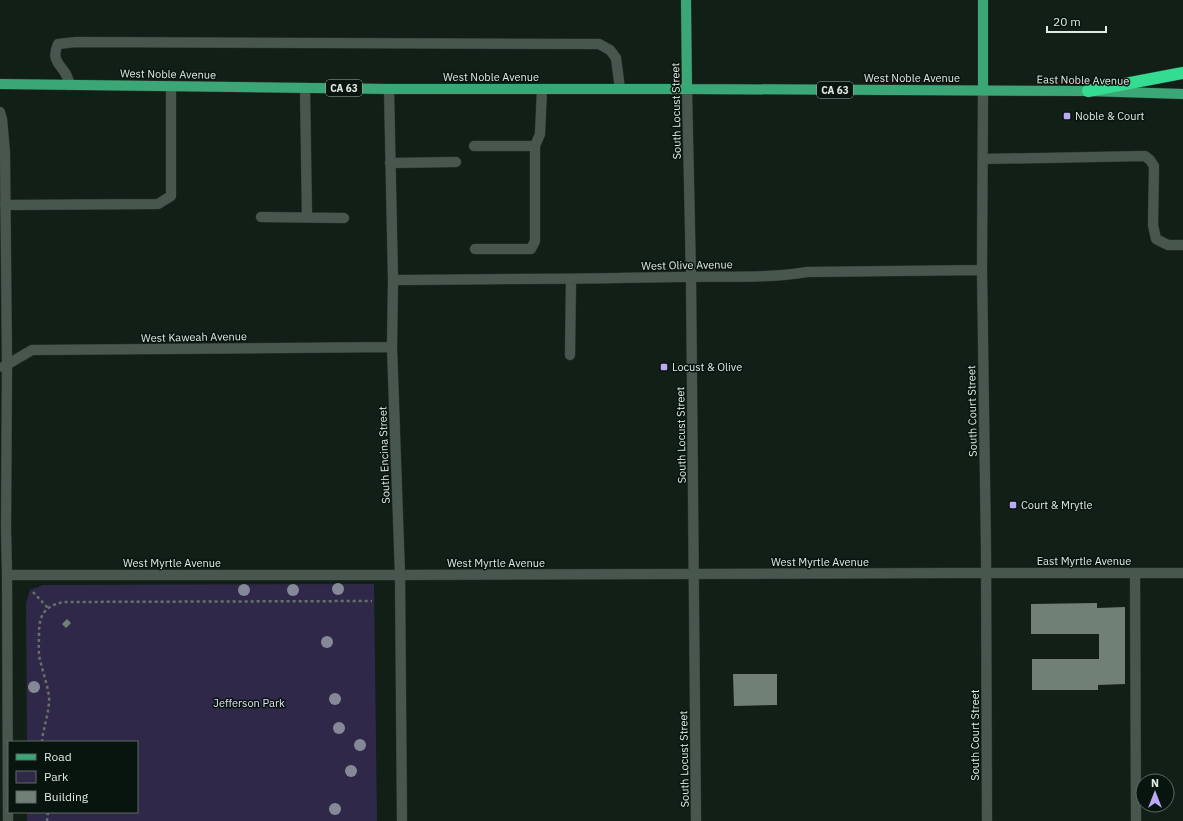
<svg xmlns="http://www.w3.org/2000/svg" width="1183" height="821" viewBox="0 0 1183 821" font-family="'IBM Plex Sans',sans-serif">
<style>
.green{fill:#302849}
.building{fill:#708076}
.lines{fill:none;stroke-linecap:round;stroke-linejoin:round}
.minor-casing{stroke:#2e3531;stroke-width:11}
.major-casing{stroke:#2e3531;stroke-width:11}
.highway-casing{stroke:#2e3531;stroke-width:13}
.path{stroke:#65716a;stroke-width:2.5;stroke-dasharray:3 3;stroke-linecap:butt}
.minor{stroke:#48574e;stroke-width:10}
.major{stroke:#3ba776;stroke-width:10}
.highway{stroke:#33dc90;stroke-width:12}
.tree{fill:#858896}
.poi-dot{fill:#baaaf6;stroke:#08150e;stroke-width:1.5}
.labels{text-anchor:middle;stroke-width:3;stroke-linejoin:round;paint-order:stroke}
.shield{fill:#08150e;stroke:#9fa9a3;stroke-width:1}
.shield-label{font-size:10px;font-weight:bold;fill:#e0e9e3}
.street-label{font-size:11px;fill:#e0e9e3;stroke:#08150e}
.poi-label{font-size:11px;fill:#e0e9e3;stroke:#08150e;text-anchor:start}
.park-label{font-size:11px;fill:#e4defd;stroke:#08150e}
</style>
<rect width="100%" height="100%" fill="#111f17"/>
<path class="green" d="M374,584L377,821H27V812H137V742H27L26,603L30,590L43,585Z"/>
<path class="building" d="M1097,603V608L1125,607V684L1098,685V690H1032V659H1099V634H1031V604Z
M67,619L71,623L66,628L62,624Z
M733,674H777V705L734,706Z"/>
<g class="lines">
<g class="minor-casing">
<path id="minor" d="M69,85C69,67 48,65 58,44L76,42L599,44L610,50L616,58L620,89
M305,88L307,217
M389,89L393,280L392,347L400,575L402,821
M687,89L691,276L696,821
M983,91L982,270L986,550L987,821
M0,112L2,119L5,153L7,364L6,528L7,575L8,821
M474,146H535L540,134L542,89
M983,159L1145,156L1150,160L1154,166L1153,225L1156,239L1168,245H1183
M390,163L456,162
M5,205L158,204L171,196V86
M261,217L344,218
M475,249H531L535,241V146
M393,280C488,279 584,279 680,277C721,276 766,279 807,272L982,270
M570,355L571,279
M3,367L32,350L392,347
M1135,573L1136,821
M7,575H400L957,573H1183"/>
</g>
<g class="major-casing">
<path id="major" d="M686,0L687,89
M983,0V91
M0,84L389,89H687L1088,91L1183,94"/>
</g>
<g class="highway-casing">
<path id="highway" d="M1088,91L1183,73"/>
</g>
<path class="path" d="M33,592L48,608
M42,742C43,727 50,712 49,696C47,684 43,672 40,660C38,652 39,644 39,635C39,616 43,607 63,602L372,601
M47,821L48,812"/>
<use href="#minor" class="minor"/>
<use href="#major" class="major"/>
<use href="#highway" class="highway"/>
</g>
<g class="tree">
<circle cx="338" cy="589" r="6"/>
<circle cx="244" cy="590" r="6"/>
<circle cx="293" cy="590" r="6"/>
<circle cx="327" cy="642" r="6"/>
<circle cx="34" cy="687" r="6"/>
<circle cx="335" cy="699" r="6"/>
<circle cx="339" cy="728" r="6"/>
<circle cx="360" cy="745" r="6"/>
<circle cx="351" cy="771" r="6"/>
<circle cx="335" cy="809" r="6"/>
</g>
<g class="poi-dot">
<rect x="1063" y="112" width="8" height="8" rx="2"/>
<rect x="660" y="363" width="8" height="8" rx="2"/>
<rect x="1009" y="501" width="8" height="8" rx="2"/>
</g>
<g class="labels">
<g class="shield">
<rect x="326" y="80" width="36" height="16" rx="3"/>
<rect x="817" y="82" width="36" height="16" rx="3"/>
</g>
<g class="shield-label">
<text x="344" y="92">CA 63</text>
<text x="835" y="94">CA 63</text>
</g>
<g class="street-label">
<text transform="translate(168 74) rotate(1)" y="4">West Noble Avenue</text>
<text x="491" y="81">West Noble Avenue</text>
<text x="912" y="82">West Noble Avenue</text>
<text transform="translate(1083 80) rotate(1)" y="4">East Noble Avenue</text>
<text transform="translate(676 111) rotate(-91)" y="4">South Locust Street</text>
<text transform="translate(687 265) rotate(-1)" y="4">West Olive Avenue</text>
<text transform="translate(194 337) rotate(-1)" y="4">West Kaweah Avenue</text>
<text transform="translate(972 411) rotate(-91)" y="4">South Court Street</text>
<text transform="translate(681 435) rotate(-91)" y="4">South Locust Street</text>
<text transform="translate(384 455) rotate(-92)" y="4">South Encina Street</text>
<text x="1084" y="565">East Myrtle Avenue</text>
<text x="820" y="566">West Myrtle Avenue</text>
<text x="172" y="567">West Myrtle Avenue</text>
<text x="496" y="567">West Myrtle Avenue</text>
<text transform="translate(975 735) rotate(-90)" y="4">South Court Street</text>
<text transform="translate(684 759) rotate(-91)" y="4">South Locust Street</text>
</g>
<g class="poi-label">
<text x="1075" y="120">Noble &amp; Court</text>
<text x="672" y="371">Locust &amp; Olive</text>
<text x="1021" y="509">Court &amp; Mrytle</text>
</g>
<g class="park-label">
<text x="249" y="707">Jefferson Park</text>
</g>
</g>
<rect x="8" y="741" width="130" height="72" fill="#08150e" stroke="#5e6a63"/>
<rect x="16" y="754" width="20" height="6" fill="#3ba776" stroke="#5e6a63"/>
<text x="44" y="761" font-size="12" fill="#e0e9e3">Road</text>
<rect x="16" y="771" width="20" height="12" fill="#302849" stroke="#5e6a63"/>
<text x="44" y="781" font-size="12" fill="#e0e9e3">Park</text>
<rect x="16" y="791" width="20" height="12" fill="#708076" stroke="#5e6a63"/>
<text x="44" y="801" font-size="12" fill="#e0e9e3">Building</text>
<g transform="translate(1155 793)"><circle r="19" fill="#08150e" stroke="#5e6a63"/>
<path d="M0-3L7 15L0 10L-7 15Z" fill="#baaaf6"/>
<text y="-6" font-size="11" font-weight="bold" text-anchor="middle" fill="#e0e9e3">N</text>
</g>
<path d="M1047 26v6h59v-6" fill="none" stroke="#e0e9e3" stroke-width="2"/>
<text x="1053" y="26" font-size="12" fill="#e0e9e3" stroke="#08150e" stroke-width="3" paint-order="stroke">20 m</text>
</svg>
